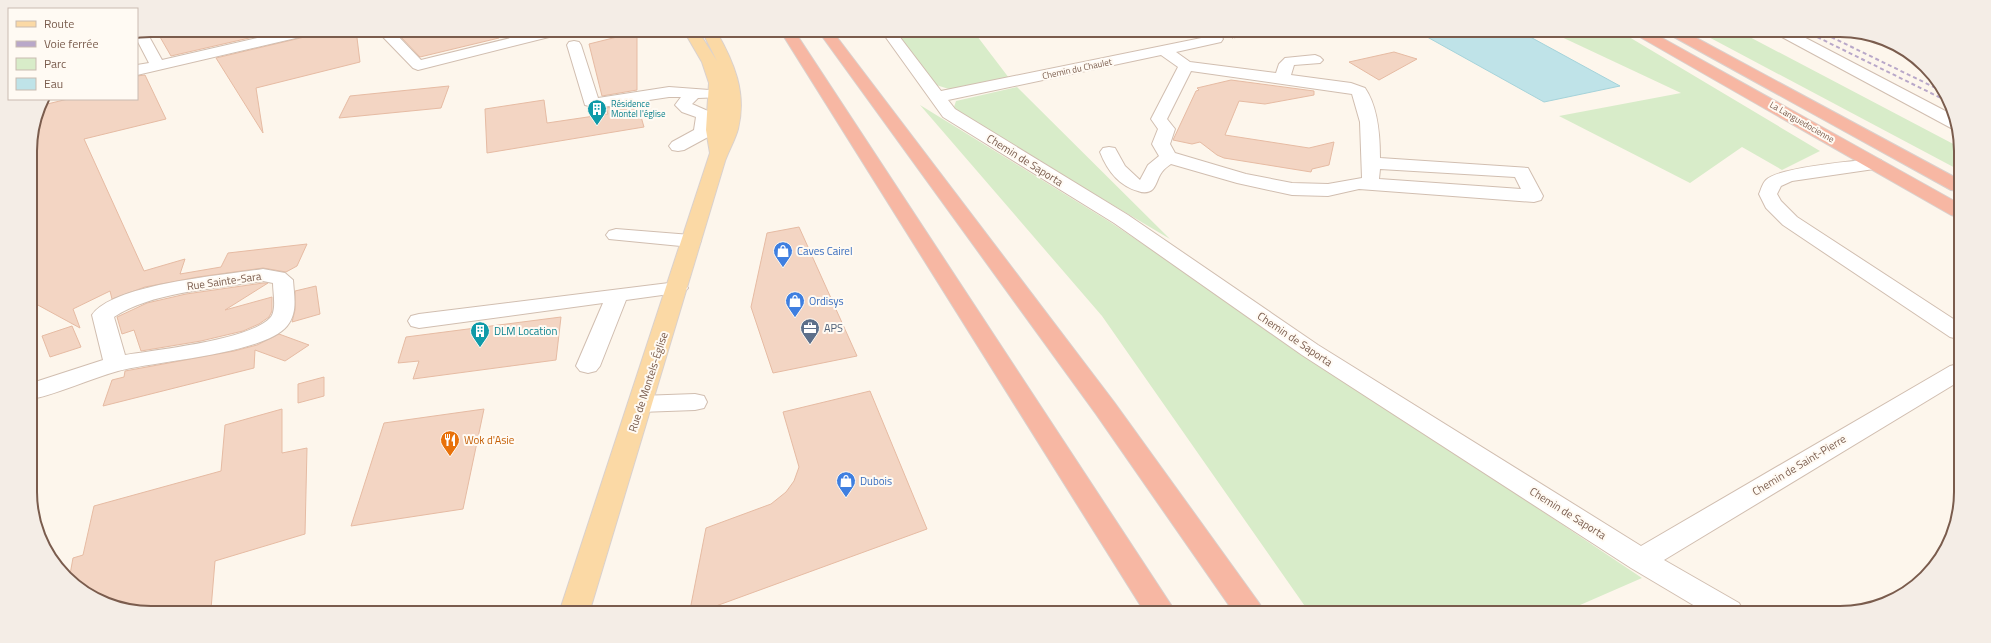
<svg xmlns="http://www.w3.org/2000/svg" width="1991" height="643" viewBox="0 0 1991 643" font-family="'Titillium Web',sans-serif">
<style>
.green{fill:#d8ecc9}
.water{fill:#bfe3e8;stroke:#a5d3da}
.building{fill:#f3d5c3;stroke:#e6bba3}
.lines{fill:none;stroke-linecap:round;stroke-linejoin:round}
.minor-casing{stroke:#d1beb0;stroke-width:2}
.major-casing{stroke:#dad1cd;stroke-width:2}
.highway-casing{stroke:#dad1cd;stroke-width:2}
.path{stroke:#d9b8a5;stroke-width:2;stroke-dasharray:0.5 2;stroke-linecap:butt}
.minor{fill:#fff;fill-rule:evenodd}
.major{fill:#fbd9a5;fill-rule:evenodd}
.highway{fill:#f7b7a3;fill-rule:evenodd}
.rail{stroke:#b9a8c9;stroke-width:2;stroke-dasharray:4 3;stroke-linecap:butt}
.labels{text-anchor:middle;stroke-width:4;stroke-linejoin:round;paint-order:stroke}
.far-street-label{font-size:9px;fill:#7a5c4d;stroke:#fffaf3}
.far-culture-label{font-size:9px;fill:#0d838f;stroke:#fffaf3;text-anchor:start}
.street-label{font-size:11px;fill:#7a5c4d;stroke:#fffaf3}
.shop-label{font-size:11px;fill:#366cbe;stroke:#fffaf3;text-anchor:start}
.service-label{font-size:11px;fill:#4e5e75;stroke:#fffaf3;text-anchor:start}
.culture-label{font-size:11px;fill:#0d838f;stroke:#fffaf3;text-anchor:start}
.food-label{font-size:11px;fill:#c56008;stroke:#fffaf3;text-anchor:start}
.rim{fill:none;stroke:#7a5c4d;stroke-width:2}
</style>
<rect width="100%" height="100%" fill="#fdf6ec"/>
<path class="green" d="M895,32H974L1009,78L952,90L933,84Z
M1553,33L1624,34L1820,151L1782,170L1742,147L1690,183L1559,116L1681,93Z
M1703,34H1744L1959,147V170Z
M1017,87L1170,239L953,110L956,101Z
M920,105L1110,222L1642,578L1564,612H1309L1102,316Z"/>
<path class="water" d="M1420,33H1523L1620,86L1544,102Z"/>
<path class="building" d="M156,30H284L171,56Z
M321,30H356L360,62L256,88L263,133L216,58L313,35Z
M418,31H498L499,38L420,57L399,35Z
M637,34V90L602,96L589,44L617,37Z
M1394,52L1417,59L1379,80L1349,62Z
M145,75L166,119L84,139L144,271L185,259L180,274L221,267L228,253L307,244L297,266L286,272L263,268L198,277L145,287L112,299L110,291L73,309L80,328L36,304L31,288L30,143L39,106L68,99H137V76Z
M1231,80L1314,91V95L1265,104L1239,101L1225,135L1309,148L1334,142L1329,165L1312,169L1311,172L1224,158L1217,155L1200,142L1192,144L1173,140L1196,91L1199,90L1197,88Z
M449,86L441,108L339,118L350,96Z
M544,100L547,123L608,114L606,108L637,103L644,127L487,153L485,109Z
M799,227L857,356L773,373L751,307L767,233Z
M263,283H268L225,310L272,297V311L269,317L259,324L243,331L201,341L141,351L134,330L122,334L117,317L147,303L186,294Z
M316,286L320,314L292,322L295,310V291Z
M561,317L556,360L413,379L419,361L398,363L406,337Z
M72,326L81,347L50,357L42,336Z
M279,334L309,345L285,361L255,350L254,368L103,406L112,380L124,377L125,371L234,351L257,345Z
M324,377V396L298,403V384Z
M870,391L927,529L705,610H690L706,528L771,504L786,492L794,481L799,467L783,412Z
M282,409V453L307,448L305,534L215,561L211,609H119L84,593L69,580L73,558L83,555L94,506L221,471L225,425Z
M484,409L463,509L351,526L384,423Z"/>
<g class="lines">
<g class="minor-casing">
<path id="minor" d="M292,30H320L313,34L137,75V65L149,63L137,40V33L146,31L162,60Z
M381,31H401L397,35L421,60L539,31H563L561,34L418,70L413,68L382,36L380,33Z
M882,32H896L941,91L1216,35L1221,36L1223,39L1221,42L1176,52L1190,62L1276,73L1279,64L1285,58L1315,55L1320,57L1323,60L1320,63L1294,65L1291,75L1351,83L1365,88C1378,107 1380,135 1380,158L1528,168L1543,196L1541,200L1534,202L1359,189L1328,196L1292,195L1237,183L1171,164C1168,166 1164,169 1162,172C1158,177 1157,184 1153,189C1149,193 1143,193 1138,191C1119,186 1107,170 1100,152L1103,148L1109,147L1115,148L1125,166L1140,180L1148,165L1159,156L1152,144L1158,129L1151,119L1178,67L1161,55L948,100L955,109L1128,215L1318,345L1641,546L1950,366L1958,364V382L1664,560L1739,603L1744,612H1705L1631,568L1302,355L1114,223L943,117ZM1191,71L1352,94L1360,122L1362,178L1328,184L1292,183L1246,174L1175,153L1170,144L1175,129L1167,119ZM1380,169L1515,177L1521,189L1379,179Z
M1780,34H1798L1953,115L1959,129L1951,128L1782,37Z
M574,41L579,42L581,45L598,98L669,87L723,91L725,94L723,97L698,98L692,104L708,111L713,116L711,133L708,137L684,150L678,151L672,150L669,146L672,142L694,130L696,117L682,112L675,105L681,97H669L596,108L585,105L567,45L569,42Z
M1875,159L1881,160L1884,164L1881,168L1792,181L1781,186L1777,194L1781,201L1797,217L1958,322V339L1950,337L1783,225L1766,208L1759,194C1761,190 1762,184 1766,180C1779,167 1854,161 1875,159Z
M616,229L691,235L698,237L701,241L698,245L691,247L609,239L606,235L609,231Z
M263,269L285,273L293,280C294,296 298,313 287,326C264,354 155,361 118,371C89,379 61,393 32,399V383L103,360L92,315C113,284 225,275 263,269ZM263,281L273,283C273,293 277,311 270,318C250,340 156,350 125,355L114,317C151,292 219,288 263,281Z
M677,282L684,284L688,288L684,292L626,300L600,366L596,371L588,373L580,371L576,366L603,303L419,328L411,326L408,321L411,316L419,314Z
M695,394L704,396L707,402L704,408L695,410L640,412L631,410L628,404L631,398L640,396Z"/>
</g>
<g class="major-casing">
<path id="major" d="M684,31H698L717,61L702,31H716C734,62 747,93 738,129C735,140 729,150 725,161L590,610H560L710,153L706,130L709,83L702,62Z"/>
</g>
<g class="highway-casing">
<path id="highway" d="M781,32H795L1175,611H1144Z
M819,32H833L1114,402L1259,603L1264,611H1233L1096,414Z
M1638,34H1655L1958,203V217L1951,215L1640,37Z
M1672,34H1689L1958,179V191L1951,190L1674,37Z"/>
</g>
<path class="path" d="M1232,38L1257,33"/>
<use href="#minor" class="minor"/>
<use href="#major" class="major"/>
<use href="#highway" class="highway"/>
<path class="rail" d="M1811,34L1945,100
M1825,34L1940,90"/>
</g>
<defs>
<g id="building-pin" transform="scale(1)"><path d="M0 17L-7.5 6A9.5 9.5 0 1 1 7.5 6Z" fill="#0f9aa8" stroke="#fffaf3"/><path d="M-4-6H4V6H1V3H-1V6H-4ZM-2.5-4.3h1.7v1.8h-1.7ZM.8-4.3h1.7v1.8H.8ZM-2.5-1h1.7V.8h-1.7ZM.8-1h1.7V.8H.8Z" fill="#fff"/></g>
<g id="shop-pin" transform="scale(1)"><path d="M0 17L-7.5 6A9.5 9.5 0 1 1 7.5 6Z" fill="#3f7fe0" stroke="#fffaf3"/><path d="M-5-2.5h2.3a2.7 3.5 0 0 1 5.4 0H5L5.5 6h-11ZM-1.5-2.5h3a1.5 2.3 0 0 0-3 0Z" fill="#fff"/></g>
<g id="office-pin" transform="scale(1)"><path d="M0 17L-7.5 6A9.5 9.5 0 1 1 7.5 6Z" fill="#5c6f8a" stroke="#fffaf3"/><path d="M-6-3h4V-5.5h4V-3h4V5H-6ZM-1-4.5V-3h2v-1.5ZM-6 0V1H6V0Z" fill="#fff"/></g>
<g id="restaurant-pin" transform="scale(1)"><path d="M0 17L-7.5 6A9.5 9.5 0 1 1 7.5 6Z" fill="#e8710a" stroke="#fffaf3"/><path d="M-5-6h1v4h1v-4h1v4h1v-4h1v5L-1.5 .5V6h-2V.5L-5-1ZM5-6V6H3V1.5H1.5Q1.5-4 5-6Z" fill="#fff"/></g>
</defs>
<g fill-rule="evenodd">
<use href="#building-pin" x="597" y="109"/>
<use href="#shop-pin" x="783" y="251"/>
<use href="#shop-pin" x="795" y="301"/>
<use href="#office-pin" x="810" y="328"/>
<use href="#building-pin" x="480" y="331"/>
<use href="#restaurant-pin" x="450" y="440"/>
<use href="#shop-pin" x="846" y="481"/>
</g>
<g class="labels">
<g class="far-street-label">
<text transform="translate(1077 69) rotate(-12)" y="3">Chemin du Chaulet</text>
<text transform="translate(1802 122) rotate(30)" y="3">La Languedocienne</text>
</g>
<g class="far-culture-label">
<text x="611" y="107">Résidence<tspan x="611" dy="10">Montel l'église</tspan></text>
</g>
<g class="street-label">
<text transform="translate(1025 160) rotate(32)" y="4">Chemin de Saporta</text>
<text transform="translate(224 281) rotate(-8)" y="4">Rue Sainte-Sara</text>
<text transform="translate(1295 339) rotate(34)" y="4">Chemin de Saporta</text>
<text transform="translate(648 382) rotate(-72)" y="4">Rue de Montels-Église</text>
<text transform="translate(1799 465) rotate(-31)" y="4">Chemin de Saint-Pierre</text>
<text transform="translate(1568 513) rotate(32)" y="4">Chemin de Saporta</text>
</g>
<g class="shop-label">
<text x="797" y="255">Caves Cairel</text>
<text x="809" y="305">Ordisys</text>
<text x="860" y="485">Dubois</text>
</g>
<g class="service-label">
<text x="824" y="332">APS</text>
</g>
<g class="culture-label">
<text x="494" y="335">DLM Location</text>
</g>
<g class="food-label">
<text x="464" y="444">Wok d'Asie</text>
</g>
</g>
<path d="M0 0H1991V643H0ZM151 37H1840A114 114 0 0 1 1954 151V492A114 114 0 0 1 1840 606H151A114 114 0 0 1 37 492V151A114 114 0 0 1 151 37Z" fill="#f4ede6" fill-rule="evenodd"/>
<path class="rim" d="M151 37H1840A114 114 0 0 1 1954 151V492A114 114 0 0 1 1840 606H151A114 114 0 0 1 37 492V151A114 114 0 0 1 151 37Z"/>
<rect x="8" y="8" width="130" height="92" fill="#fffaf3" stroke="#cabbb1"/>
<rect x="16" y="21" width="20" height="6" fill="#fbd9a5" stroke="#cabbb1"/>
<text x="44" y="28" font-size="12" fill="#7a5c4d">Route</text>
<rect x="16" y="41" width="20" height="6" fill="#b9a8c9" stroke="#cabbb1"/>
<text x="44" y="48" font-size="12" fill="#7a5c4d">Voie ferrée</text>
<rect x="16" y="58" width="20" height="12" fill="#d8ecc9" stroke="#cabbb1"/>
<text x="44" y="68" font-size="12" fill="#7a5c4d">Parc</text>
<rect x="16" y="78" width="20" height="12" fill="#bfe3e8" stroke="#cabbb1"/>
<text x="44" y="88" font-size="12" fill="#7a5c4d">Eau</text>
</svg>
